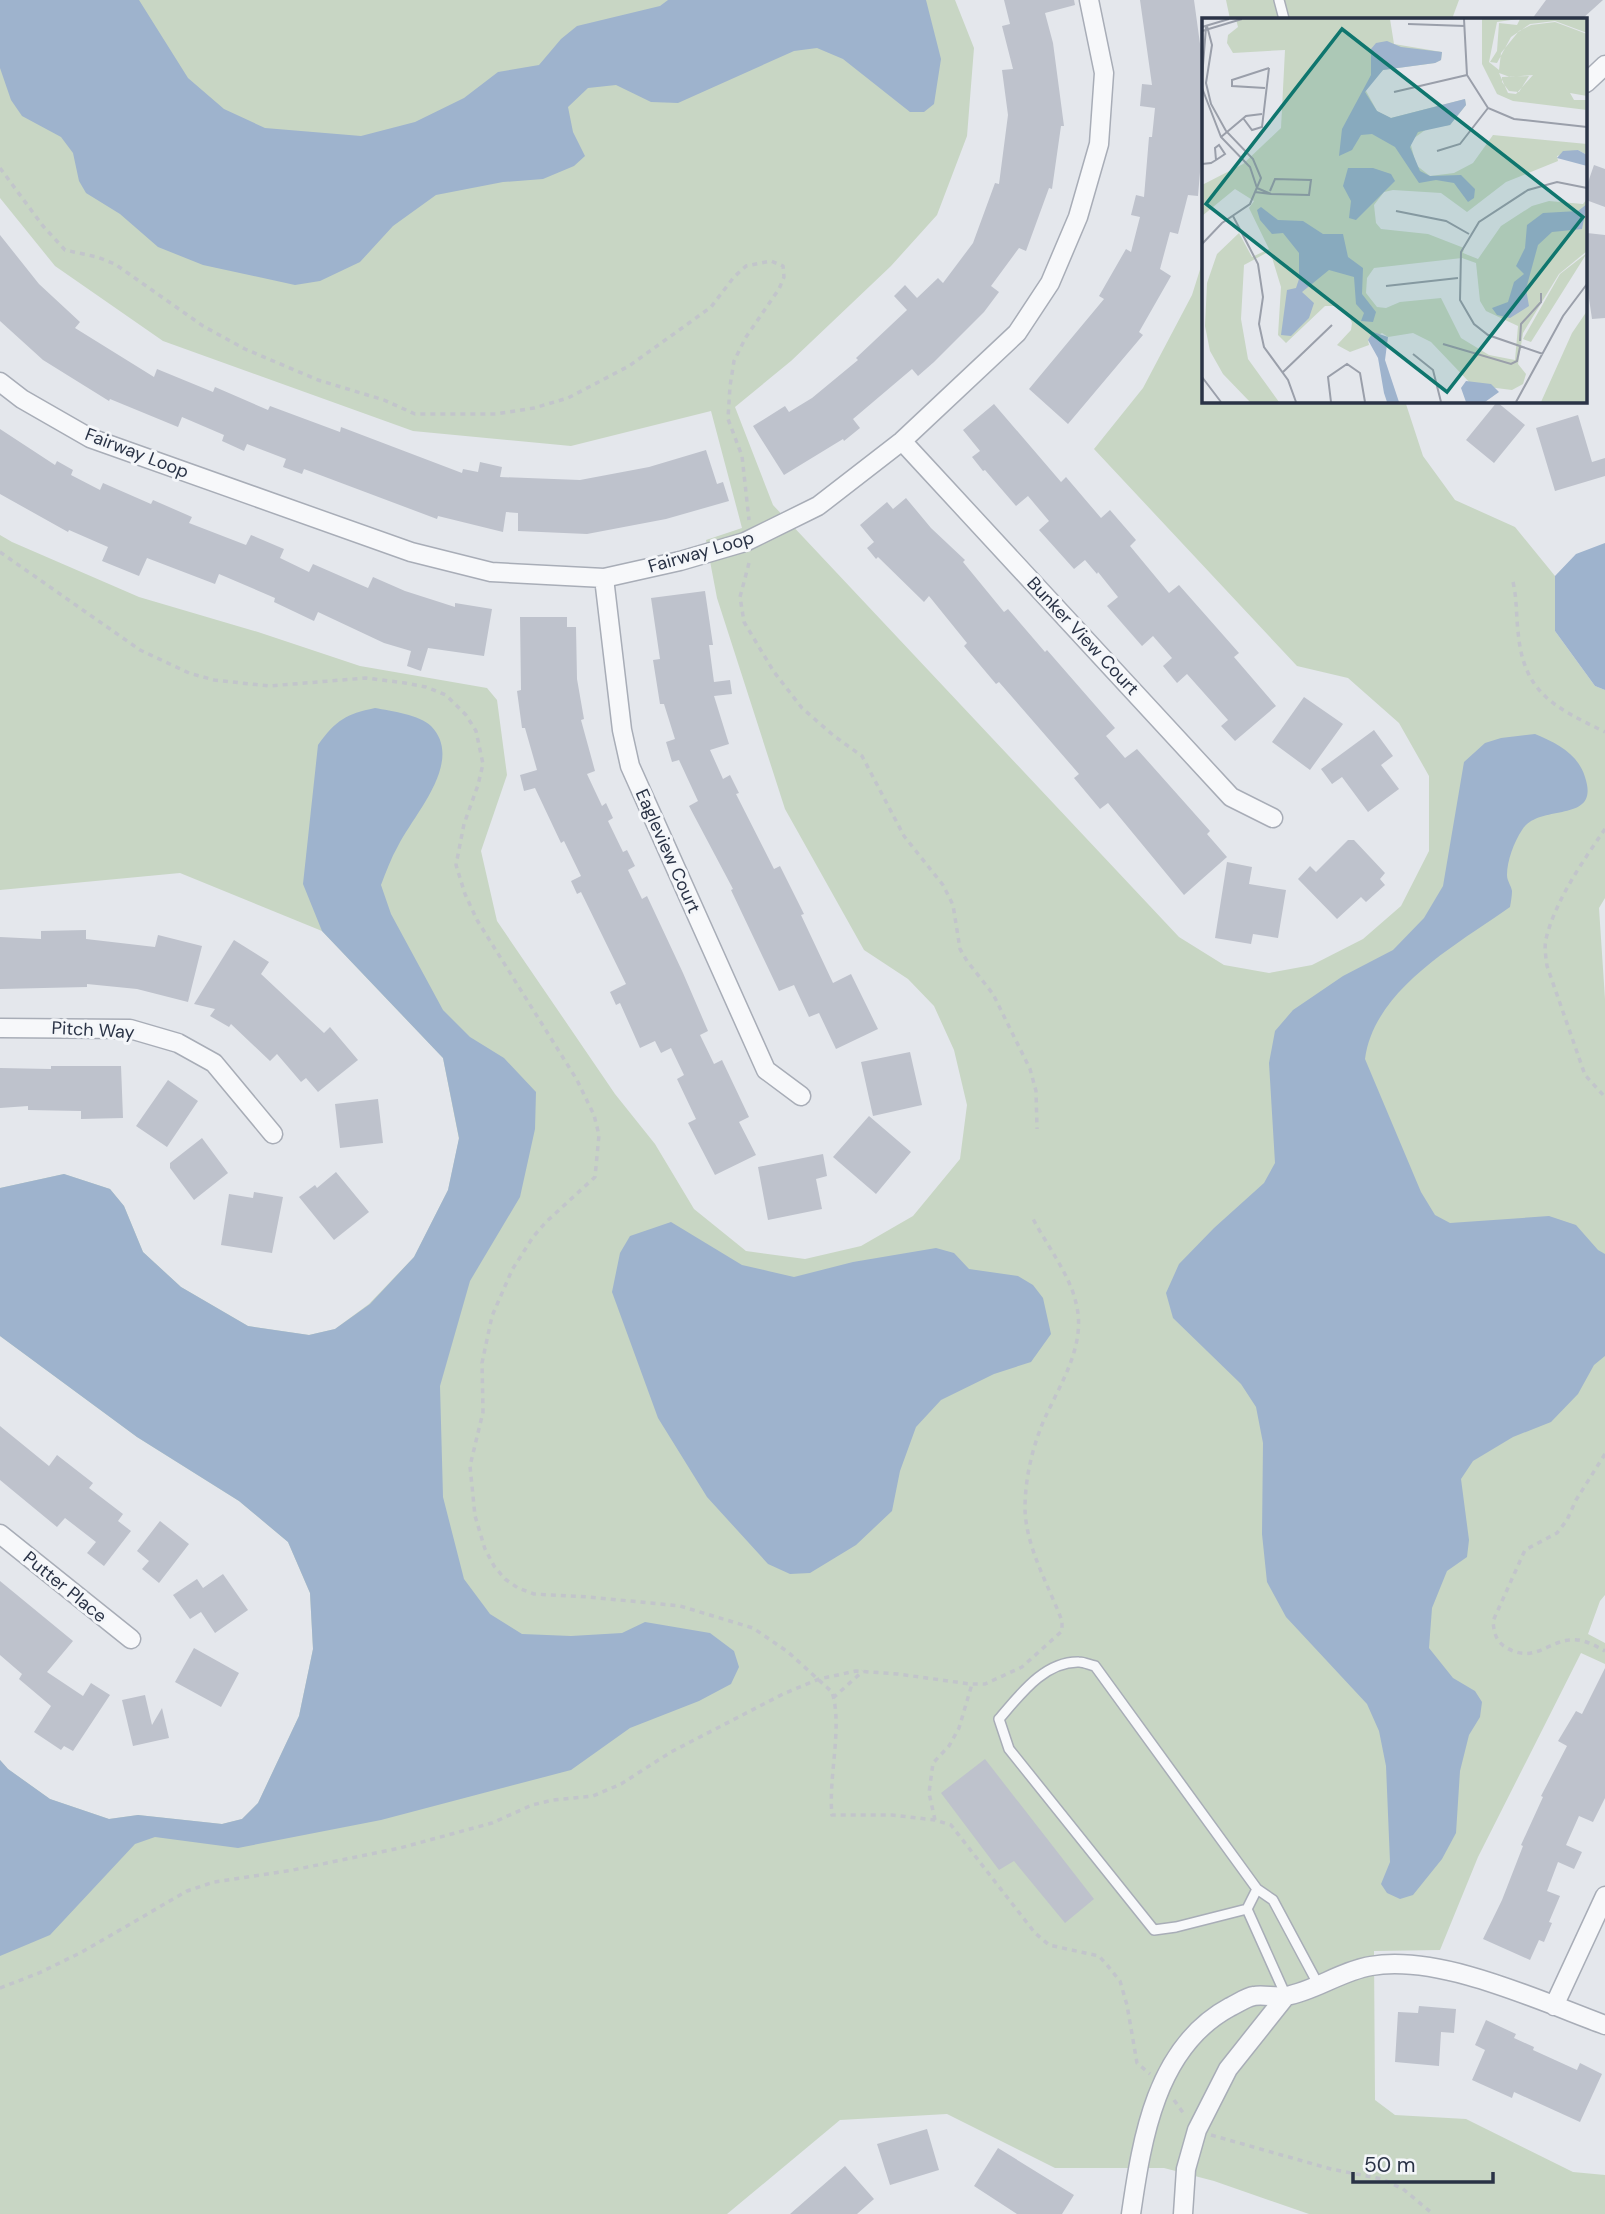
<svg xmlns="http://www.w3.org/2000/svg" width="1605" height="2214" viewBox="0 0 1605 2214" font-family="'DM Sans',sans-serif">
<style>
.green{fill:#c8d6c4}
.water{fill:#9eb3cd}
.building{fill:#bec2cc}
.lines{fill:none;stroke-linecap:round;stroke-linejoin:round}
.service-casing{stroke:#a8adb7;stroke-width:12}
.minor-casing{stroke:#a8adb7;stroke-width:21}
.path{stroke:#c2c5cb;stroke-width:3.5;stroke-dasharray:5 5;stroke-linecap:butt}
.service{stroke:#f7f8fa;stroke-width:9}
.minor{stroke:#f7f8fa;stroke-width:18}
.labels{text-anchor:middle;stroke-width:6;stroke-linejoin:round;paint-order:stroke}
.street-label{font-size:18px;fill:#2a3346;stroke:#f4f6f9}
.inset-road{fill:none;stroke:#9a9faa;stroke-width:2}
.view{fill:#0f766e;fill-opacity:0.15;stroke:#0f766e;stroke-width:3.5}
.inset-edge{fill:none;stroke:#2a3346;stroke-width:3.5}
</style>
<rect width="100%" height="100%" fill="#e4e7ec"/>
<path class="green" d="M0,0H955L974,48L967,136L937,215L891,266L791,361L735,407L773,505L1179,937L1224,965L1269,973L1312,965L1363,939L1401,906L1429,851V776L1399,723L1348,678L1297,666L1094,449L1143,388L1192,295L1204,257V401H1405L1423,456L1455,500L1515,527L1555,576V631L1595,686L1605,690V898L1599,908L1605,999V1595L1600,1601L1588,1634L1605,1643V1664L1581,1653L1478,1857L1440,1950L1374,1951L1375,2100L1395,2115L1466,2119L1573,2172L1605,2175V2214H1309L1214,2181L1164,2168H1055L947,2114L840,2120L727,2214H0V1760L8,1769L50,1799L109,1819L138,1815L222,1824L242,1819L258,1803L299,1716L313,1649L310,1593L288,1542L239,1501L137,1437L0,1336V1188L64,1174L110,1189L124,1206L143,1252L181,1287L248,1326L309,1335L335,1329L369,1304L414,1257L448,1190L459,1139L443,1058L322,931L180,873L0,890V535L12,542L139,597L258,632L360,666L487,688L497,700L507,775L481,851L497,921L615,1094L655,1144L694,1209L746,1251L805,1259L861,1246L913,1216L960,1159L967,1105L954,1050L934,1006L908,979L864,950L785,809L717,598L706,540L742,528L711,411L571,446L413,431L163,341L55,266L0,198Z
M1226,0H1459L1452,19H1230Z"/>
<path class="water" d="M0,0H139L188,78L224,109L265,128L361,136L415,122L464,98L498,72L539,65L561,39L577,26L660,6L668,0H926L941,59L934,104L924,112H910L843,59L817,48L794,51L678,103L651,102L616,85L588,88L568,107L573,132L585,156L574,166L543,179L503,182L436,195L393,226L360,262L320,281L295,285L203,265L158,247L120,214L86,193L79,181L73,153L61,137L22,116L11,100L0,68Z
M1605,543V690L1595,686L1555,631V576L1576,554Z
M375,708C391,711 420,715 431,726C465,761 414,814 398,846C391,858 386,872 381,885L391,914L443,1010L470,1037L504,1058L536,1092L535,1129L520,1197L470,1281L440,1386L443,1497L464,1579L490,1614L522,1634L571,1636L622,1633L645,1622L710,1633L734,1651L739,1667L731,1684L699,1701L630,1728L571,1770L381,1820L238,1848L155,1837L135,1844L50,1935L0,1956V1760L8,1769L50,1799L109,1819L138,1815L222,1824L242,1819L258,1803L299,1716L313,1649L310,1593L288,1542L239,1501L137,1437L0,1336V1188L64,1174L110,1189L124,1206L143,1252L181,1287L248,1326L309,1335L335,1329L370,1304L414,1257L448,1190L459,1138L443,1058L322,931L303,884L318,745C336,720 346,714 375,708Z
M1535,734C1557,743 1578,754 1585,777C1601,825 1539,802 1522,830C1514,842 1507,861 1507,875C1507,881 1511,885 1512,891C1512,895 1511,902 1510,907C1458,944 1374,989 1365,1059L1421,1192L1435,1215L1450,1223L1549,1216L1576,1225L1598,1250L1605,1254V1356L1594,1365L1578,1394L1551,1422L1513,1437L1473,1461L1461,1479L1469,1540L1467,1557L1447,1571L1432,1608L1429,1648L1453,1678L1475,1691L1482,1702L1480,1717L1469,1735L1460,1771L1456,1833L1442,1859L1413,1895L1400,1899L1387,1893L1381,1884L1390,1862L1386,1766L1379,1731L1367,1704L1286,1617L1267,1582L1262,1534L1263,1443L1256,1407L1241,1384L1173,1318L1166,1293L1179,1264L1214,1228L1264,1183L1275,1163L1269,1063L1275,1031L1293,1010L1343,976L1393,950L1424,918L1443,886L1464,762L1485,743L1501,738Z
M671,1222L742,1265L794,1277L853,1262L936,1248L954,1253L969,1269L1018,1276L1033,1285L1043,1298L1051,1334L1031,1362L994,1374L941,1400L916,1427L900,1471L892,1511L856,1545L810,1573L790,1574L768,1564L707,1497L658,1418L612,1292L620,1253L630,1236Z"/>
<path class="building" d="M1004,0H1074L1075,5L1045,13L1053,43L1064,126H1061L1052,189L1049,188L1026,251L1019,248L991,286L999,292L984,312L934,362L918,376L912,369L853,419L860,428L844,441L843,439L784,475L753,426L785,406L789,412L812,398L858,360L856,358L907,310L894,296L905,285L917,298L938,278L943,283L973,243L995,183L999,184L1008,115L1002,70L1013,69L1002,26L1010,24Z
M1140,0H1194L1204,73V124L1198,196L1188,195L1178,234L1170,232L1160,269L1171,276L1139,332L1143,335L1068,424L1029,389L1104,299L1099,296L1126,249L1131,252L1140,217L1131,215L1136,195L1144,197L1149,137H1152L1155,108L1140,106L1142,84L1152,85Z
M1546,0H1603L1582,19H1532Z
M1594,165L1605,169V207L1586,200V188Z
M1587,233L1605,235V318L1592,319L1586,278Z
M0,235L39,284L80,322L75,328L154,377L157,369L213,392L215,387L268,410L270,406L340,432L341,427L462,473L463,469L478,472L480,462L502,467L500,477L580,480L649,467L706,450L717,484L723,482L729,501L666,519L587,534L518,531V513L506,512L503,532L438,516L437,519L304,469L302,474L283,467L286,459L247,444L244,451L222,441L224,435L182,417L178,427L110,399L109,401L43,360L0,321Z
M1497,402L1525,425L1494,463L1466,440Z
M994,404L1061,482L1066,477L1101,518L1110,510L1136,540L1130,546L1169,593L1179,585L1239,653L1234,657L1276,706L1235,741L1221,726L1228,720L1187,674L1177,683L1163,666L1172,658L1153,636L1142,646L1107,606L1118,597L1098,572L1097,574L1085,560L1074,569L1039,530L1049,521L1028,496L1016,506L985,470L983,471L972,457L980,451L963,430Z
M1578,415L1592,462L1605,458V476L1555,491L1536,428Z
M0,429L55,465L57,461L73,470L71,475L100,490L103,483L151,504L153,500L192,517L189,523L246,545L251,535L284,549L280,558L309,572L313,564L368,588L373,577L405,591L455,607V603L492,609L484,656L428,648L421,671L407,666L411,651L384,643L318,612L314,621L274,602L275,598L219,574L215,584L147,558L139,576L102,561L108,547L69,530L68,532L0,494Z
M906,498L931,528L965,560L963,562L1004,612L1008,609L1045,652L1047,650L1115,728L1106,736L1125,758L1137,749L1210,831L1207,834L1227,857L1184,895L1108,803L1100,809L1074,778L1079,774L999,682L996,684L964,646L967,643L929,596L924,602L878,557L876,559L867,548L874,542L860,525L887,502L893,509Z
M705,591L713,645H709L714,682L730,680L732,694L714,696L729,744L710,750L723,779L730,775L739,793L736,794L774,869L780,866L804,914L801,915L833,983L851,974L878,1029L836,1049L819,1013L809,1017L794,985L779,991L731,890L733,889L689,806L698,801L679,760L672,762L666,742L675,739L664,704H660L653,660L660,659L651,598Z
M520,617H567V627H576L577,679L584,719L581,720L595,771L587,774L602,806L606,803L613,818L608,821L623,852L627,850L635,866L628,870L642,899L647,896L683,973L708,1031L700,1035L714,1064L722,1060L749,1117L739,1122L756,1155L715,1175L688,1123L696,1119L677,1079L684,1075L671,1048L661,1053L655,1041L640,1048L620,1003L616,1005L610,992L626,984L581,892L577,894L571,881L581,876L564,841L561,843L535,788L524,791L520,775L537,770L525,728H522L517,691L521,690Z
M1304,697L1343,724L1310,770L1272,742Z
M1374,730L1393,756L1381,765L1399,789L1368,812L1342,777L1332,784L1321,769Z
M1348,840H1354L1385,873L1380,879L1385,885L1366,902L1361,897L1337,919L1298,879L1310,866L1316,872Z
M1227,862L1252,867L1249,884L1286,890L1278,938L1253,934L1251,944L1215,938Z
M86,930V939L155,947L158,935L202,946L188,1002L137,989L87,984V987L0,989V937L41,939V931Z
M234,940L269,962L261,974L324,1033L330,1027L358,1060L318,1092L306,1078L301,1082L277,1054L270,1061L231,1024L229,1027L210,1016L215,1009L194,1004Z
M910,1052L922,1105L873,1116L861,1062Z
M51,1066H121L123,1118L81,1119V1111L28,1110V1106L0,1108V1068L51,1069Z
M168,1080L198,1101L167,1147L136,1126Z
M378,1099L383,1143L340,1148L335,1104Z
M869,1116L911,1152L876,1194L833,1157Z
M202,1138L228,1173L194,1200L170,1168V1163Z
M823,1154L827,1176L816,1179L822,1209L768,1220L758,1167Z
M336,1172L369,1212L334,1240L299,1197L315,1185L317,1188Z
M254,1192L283,1197L272,1253L221,1245L229,1194L253,1198Z
M0,1426L49,1466L57,1455L93,1483L89,1488L123,1514L118,1521L131,1531L104,1566L87,1553L96,1542L65,1518L57,1527L0,1480Z
M160,1521L189,1544L159,1583L142,1569L149,1561L137,1551Z
M223,1574L248,1610L215,1633L201,1612L190,1619L173,1595L197,1579L203,1588Z
M0,1581L73,1641L47,1672L83,1696L91,1683L110,1695L73,1751L64,1746L61,1750L34,1732L51,1706L19,1679L22,1674L0,1655Z
M194,1648L239,1673L221,1707L175,1682Z
M1605,1668V1798L1593,1822L1579,1816L1566,1845L1582,1852L1574,1869L1558,1862L1547,1891L1560,1896L1549,1922L1552,1923L1544,1942L1539,1940L1530,1960L1483,1939L1502,1900L1523,1846L1521,1845L1543,1797L1541,1796L1567,1746L1558,1741L1576,1711L1582,1714Z
M145,1695L152,1725L162,1708L169,1738L133,1746L122,1700Z
M985,1759L1094,1899L1065,1923L1014,1861L999,1870L941,1793Z
M1419,2006L1456,2009L1454,2033L1441,2032L1439,2066L1395,2062L1398,2012L1418,2013Z
M1486,2020L1516,2034L1514,2038L1534,2047L1533,2050L1577,2070L1580,2063L1602,2074L1580,2122L1514,2092L1512,2098L1472,2080L1485,2050L1475,2045Z
M927,2129L939,2170L890,2185L877,2144Z
M998,2148L1074,2195L1062,2214H1017L974,2186Z
M845,2166L874,2199L857,2214H790Z"/>
<g class="lines">
<g class="service-casing">
<path id="service" d="M1279,0L1284,19
M1247,1909L1176,1927L1154,1930L1009,1749L999,1719C1019,1696 1044,1661 1079,1662C1084,1662 1090,1665 1095,1666L1257,1889
M1286,1996L1247,1909L1257,1889L1273,1900L1318,1984"/>
</g>
<g class="minor-casing">
<path id="minor" d="M1586,83L1605,65
M0,382L22,399L90,438L411,552L491,572L604,578L680,561L745,542L818,506L902,441L1017,333L1050,283L1078,217L1099,144L1104,73L1089,0
M902,441L1231,797L1273,818
M604,578L622,730L630,766L766,1070L801,1096
M0,1028L130,1029L178,1043L214,1063L273,1134
M0,1534L131,1639
M1554,2006L1605,1896
M1131,2214C1142,2138 1156,2047 1230,2007C1237,2004 1246,1997 1254,1996C1264,1994 1275,1998 1286,1996C1315,1991 1341,1971 1371,1966C1440,1954 1540,2001 1605,2025
M1183,2214L1186,2169L1197,2130L1228,2069L1286,1996"/>
</g>
<path class="path" d="M0,168L43,226L65,250L97,257L115,264L203,326L245,349L318,380L384,400L415,414H496L534,408L568,398L629,366L689,323L711,307L734,277L746,266L771,261L783,266L784,277L779,289L746,337L734,361L730,386L728,419L742,456L749,520
M0,552L140,650L189,673L214,680L269,686L366,678L405,683L426,687L446,695L466,715L476,731L483,764L478,785L464,824L456,865L465,894L477,920L577,1080L594,1115L599,1135L595,1177L546,1222L533,1237L512,1270L492,1316L482,1363L483,1412L470,1466L475,1516L485,1549L494,1566L505,1579L518,1588L534,1594L589,1597L680,1606L753,1628L788,1652L832,1692C843,1727 828,1777 832,1815H892L935,1820L951,1825L1035,1933L1049,1945L1099,1956L1107,1965L1120,1981L1127,2005L1137,2063L1150,2074
M749,563L740,597L744,622L774,672L802,708L834,736L862,756L904,836L943,885L953,905L960,949L967,961L993,994L1030,1069L1036,1091L1037,1129
M1513,582C1517,599 1516,614 1518,631C1523,693 1554,707 1605,732
M1605,829C1583,861 1555,901 1546,939C1544,948 1546,957 1547,966L1585,1075L1605,1097
M1605,1454L1576,1500L1567,1520L1557,1533L1525,1550L1493,1621C1494,1633 1496,1642 1507,1648C1533,1663 1546,1643 1569,1640C1582,1638 1594,1645 1605,1651
M833,1698L863,1671
M935,1820L929,1793L933,1763L949,1746L959,1728L972,1684
M0,1988L39,1973L82,1952L187,1891L214,1882L293,1870L400,1848L492,1823L532,1805L553,1800L593,1796L621,1784L671,1752L783,1694L819,1679L856,1671L898,1674L970,1684H985L1022,1667L1062,1631V1621C1049,1586 1026,1548 1025,1509C1025,1479 1032,1448 1044,1420C1060,1384 1087,1345 1076,1303C1070,1275 1046,1244 1032,1217
M1174,2100L1184,2114
M1211,2135L1331,2169L1382,2179L1403,2189L1433,2214"/>
<use href="#service" class="service"/>
<use href="#minor" class="minor"/>
</g>
<g class="labels">
<g class="street-label">
<text transform="translate(137 453) rotate(21)" y="6">Fairway Loop</text>
<text transform="translate(701 552) rotate(-16)" y="6">Fairway Loop</text>
<text transform="translate(1083 636) rotate(47)" y="6">Bunker View Court</text>
<text transform="translate(668 851) rotate(66)" y="6">Eagleview Court</text>
<text transform="translate(93 1030) rotate(3)" y="6">Pitch Way</text>
<text transform="translate(65 1587) rotate(39)" y="6">Putter Place</text>
</g>
</g>
<g transform="translate(1202 18)">
<rect width="385" height="385" fill="#e4e7ec"/>
<path d="M34,1H188L192,26L240,34L239,42L233,45L181,52L163,71L175,93L189,100L263,81L264,87L248,107L226,110L208,123L214,147L228,158L252,155L271,145L291,117L385,126V137L376,132L355,138L356,143L304,164L265,194L239,175L191,172L182,174L172,187L174,205L179,211L226,216L262,230L261,235L276,241L299,208L330,188L347,183L381,186L385,181V233L357,256L321,315L316,346L324,356L321,366L310,372L270,367L229,324L211,315L186,319L180,315L166,322L167,327L148,334L135,327L149,312L150,305L146,296L135,288H123L84,325L76,317L79,269L68,233L42,247L39,301L46,341L77,384H48L21,356L8,333L3,308L5,265L15,236L37,215L50,239L67,231L47,190L52,183L33,171L0,198V167L41,146L79,110L83,32L31,35L25,25L26,17L36,9ZM260,240L274,245L278,283L284,293L316,308L313,342L287,337L259,320L239,280L198,284L184,290L175,289L164,275L165,260L172,250ZM280,1H316L295,4L287,44L297,52L299,35L317,13L329,7L353,4L385,16V78L368,75L372,82H385V92L311,83L295,76L280,46ZM297,55L308,59L331,57L314,76L306,75ZM318,1H385V15L353,3L328,6L309,19L295,45L288,44L295,33L297,5L315,7ZM327,58L317,74L307,73L300,64V59ZM385,235L329,324L321,321L358,256ZM385,293V384H339L370,315Z" fill="#c8d6c4" fill-rule="evenodd"/>
<path d="M185,23L199,29L240,34L239,42L233,45L181,52L163,74L175,93L189,100L263,81L264,87L248,107L216,114L208,129L218,153L228,158L259,157L273,171L272,180L266,184L252,165L234,162L217,165L193,129L170,116L159,117L150,132L137,138L140,111L169,57V31L174,25ZM376,132L385,137V148L355,140L361,133ZM146,150H171L189,156L193,163L154,202L147,200L149,183L141,168ZM385,186L380,211L350,214L336,227L324,271L327,288L308,300L295,297L290,290L306,284L312,264L322,256L314,248L323,230L325,207L341,195L376,193ZM59,189L76,202L101,203L121,216H141L146,239L161,250L160,276L174,294L171,304L159,303L162,295L154,286L152,259L127,252L100,274L112,285L107,300L89,318L79,317L85,272L94,270L97,261V235L81,215L70,216L58,202L55,192ZM171,314L186,319L183,342L197,384H185L182,375L176,340L166,322ZM264,363L289,366L297,374L283,384H264L259,370Z" fill="#9eb3cd"/>
<path class="inset-road" d="M262,1L265,57L286,90L312,101L385,109M206,6L263,8M0,9L27,1M0,13L40,1M0,60L4,9M0,70L19,119L48,149L55,170M63,70L30,68V62L67,50M192,74L265,57M41,100L50,112L60,109L67,50M19,119L44,98L60,96M235,133L258,126L286,90M0,146L9,145L14,142L23,136L17,127L13,130L14,142M68,173L73,161L109,162L107,177L69,176M53,174L69,176L55,170M194,193L244,203L267,216M31,198L56,246L61,279L57,306L62,329L86,362L94,384M0,226L20,205L48,186L59,160L51,141L24,113L9,86L4,65L10,27L5,8M184,268L256,260M318,323L319,306L339,284V275M241,326L309,346L315,343L318,329M211,336L231,352L239,384M341,336L286,317L272,306L258,282L259,234L277,204L326,172L355,164L385,170M81,354L130,307M0,359L19,384M129,384L126,359L145,346L158,355L163,384M314,384L361,298L385,266"/>
<path class="view" d="M140,11L381,199L245,374L4,186Z"/>
<rect width="385" height="385" class="inset-edge"/>
</g>
<path d="M1353 2172v10h140v-10" fill="none" stroke="#2a3346" stroke-width="3.5"/>
<text x="1364" y="2172" font-size="21" fill="#2a3346" stroke="#f4f6f9" stroke-width="5" paint-order="stroke">50 m</text>
</svg>
